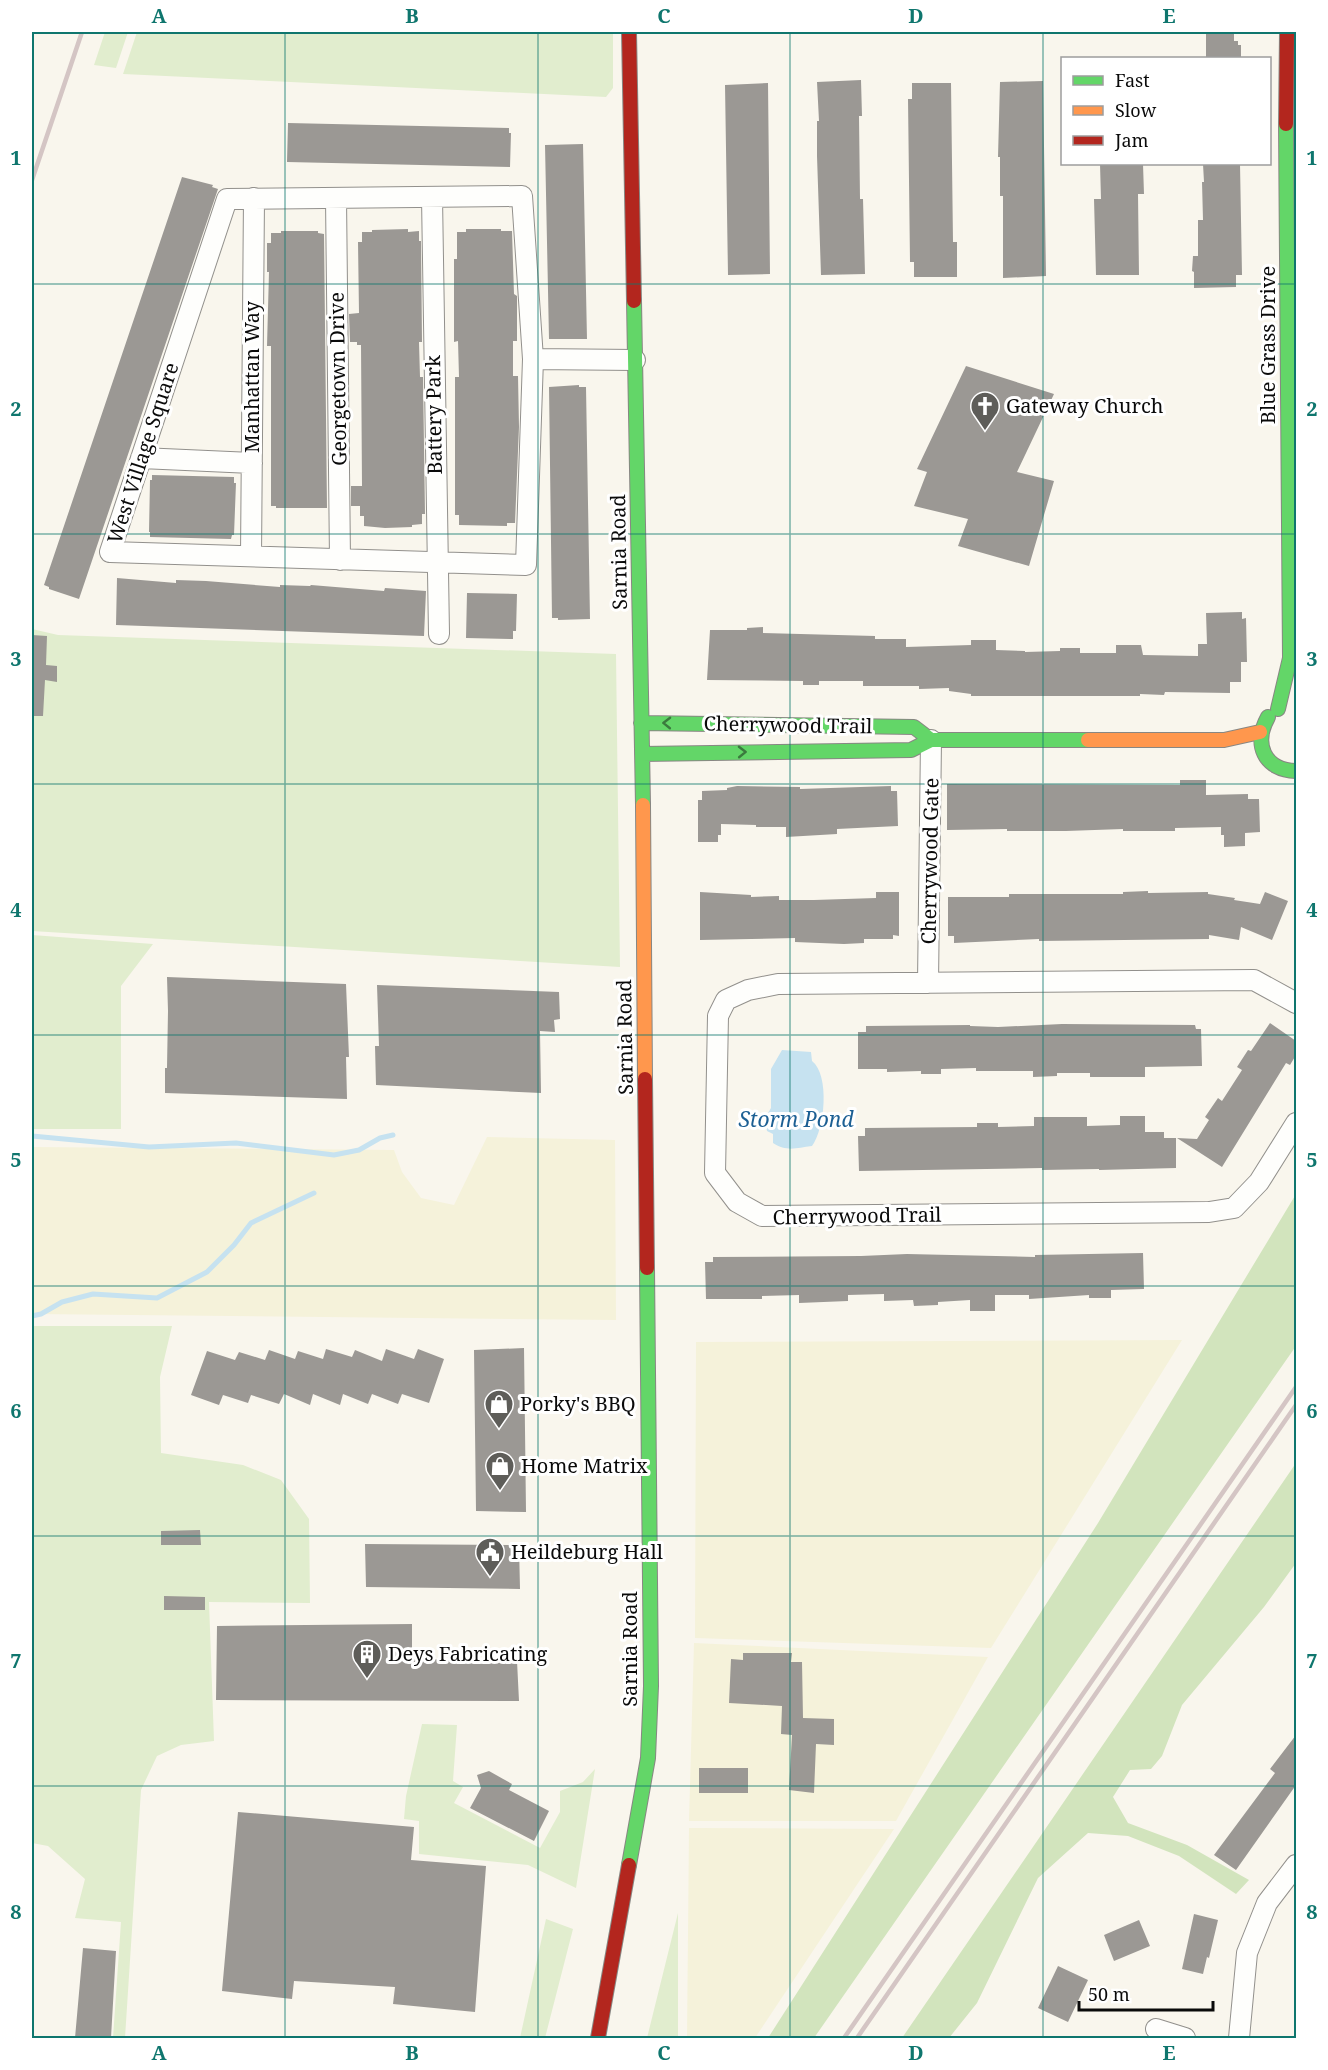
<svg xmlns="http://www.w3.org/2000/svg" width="1328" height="2070" viewBox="0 0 1328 2070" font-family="'Noto Serif',serif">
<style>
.farmland{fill:#f5f2da}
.green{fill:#e1edce}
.forest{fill:#d2e4bd}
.water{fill:#c6e2f0}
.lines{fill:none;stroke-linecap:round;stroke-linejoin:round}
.stream{stroke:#c6e2f0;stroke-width:5}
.building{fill:#9b9894}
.street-casing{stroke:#92908c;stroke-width:22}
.fast-casing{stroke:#888783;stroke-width:16}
.slow-casing{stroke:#888783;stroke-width:16}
.jam-casing{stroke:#888783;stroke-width:16}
.street{stroke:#fefefc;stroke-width:20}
.fast{stroke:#63d668;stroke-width:14}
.slow{stroke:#ff974d;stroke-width:14}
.jam{stroke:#b3261e;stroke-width:14}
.rail{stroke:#d4c5c4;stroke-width:4.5}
.oneway{stroke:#3b7a3e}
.grid{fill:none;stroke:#0f766e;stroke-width:1.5;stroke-opacity:0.55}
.labels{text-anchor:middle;stroke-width:6;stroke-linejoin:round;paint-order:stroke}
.street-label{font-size:20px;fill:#0a0a0a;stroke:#fff}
.poi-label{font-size:20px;fill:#0a0a0a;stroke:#fff;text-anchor:start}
.water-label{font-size:21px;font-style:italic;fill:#1c5f93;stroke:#fff}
.neatline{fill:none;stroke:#0f766e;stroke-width:2}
.grid-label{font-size:20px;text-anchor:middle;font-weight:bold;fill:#0f766e}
</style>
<rect width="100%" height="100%" fill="#f9f6ed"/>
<path class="farmland" d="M487,1137L615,1140L616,1320L32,1314V1147L394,1150L402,1172L421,1198L454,1205Z
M1182,1340L991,1648L695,1638L696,1342Z
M694,1643L988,1657L896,1821H689Z
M689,1828L894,1829L755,2038H687Z"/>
<path class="green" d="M105,32H128L116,68L94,65Z
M137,32H613V88L606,97L123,74Z
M32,629L58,635L616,654L620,967L32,931Z
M32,935L153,944L121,986V1129H32Z
M32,1326H172L160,1377L161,1453L243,1465L281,1480L309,1519L310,1603L209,1602L214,1741L181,1745L157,1756L141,1790L125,2038H113L121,1922L75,1918L85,1879L48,1846L32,1843Z
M422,1724L457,1725L453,1781L463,1787L454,1803L540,1848L560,1812V1791L583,1782L595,1769L576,1888L528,1865L419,1854V1821L404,1819L406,1796Z
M678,1913V2038H647Z
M546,1919L573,1929L545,2038H520Z"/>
<path class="forest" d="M1296,1194V1346L814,2038H768L1098,1523Z
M1296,1463V1563L1264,1607L1182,1705L1162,1756L1151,1769L1130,1770L1113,1797L1128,1823L1187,1845L1249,1880L1236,1894L1179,1856L1128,1836L1088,1833L1038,1878L977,2003L949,2038H902Z"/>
<path class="water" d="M782,1050L811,1052L812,1061C830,1075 825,1129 812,1146C796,1148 787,1152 773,1143V1134L767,1131L765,1118L771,1108V1069Z"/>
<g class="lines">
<path class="stream" d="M32,1136L149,1147L236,1143L334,1155L359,1150L380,1138L393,1135
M32,1316L41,1314L62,1302L93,1294L157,1298L207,1272L234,1245L251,1223L314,1193"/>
</g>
<path class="building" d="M1206,33H1234V41H1238V45H1241V58H1206Z
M861,80L862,116H859L860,199H863L865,274L821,275L817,156V121H819L817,82Z
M1043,81L1046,276L1003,278V196H1000V157H998L1000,82Z
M768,83L770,274L728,275L725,85Z
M912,83H951L953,242H957V277H914V262H910L908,99H912Z
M288,123L509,128V133H511L510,167L287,162Z
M583,144L587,339H549L545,145Z
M1100,164H1143L1144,194H1138L1139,275H1096L1094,199H1101Z
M1203,164H1240L1242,275H1236V287L1194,288V272L1192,271L1193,256H1198V220H1203L1202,182H1204Z
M182,177L213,185L212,187L218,189L79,599L49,589V587L44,585Z
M408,229V232L419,231V241H421L422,342H419L420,377H423L425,514H422V524L412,525V527L385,528L364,526V516H360V506H351V486H362L361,345H357V342H350L349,314L359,313L358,242H362V232H372V230Z
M466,229H501V231H512L514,294L517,296V341H513V376H518L519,427L515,523H507V526L459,525V515H455V377H459L458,341L454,342V259H457V232H466Z
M281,231H318V233L324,234L327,508H276V506H271V346H267L269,272H267V243H271V233H281Z
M966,366L1054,394L1017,472L1054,481L1029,566L958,546L968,519L914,506L927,472L917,469Z
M579,385V387H586L590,619L558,620V618H552L549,387Z
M152,475L234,477V483H236L234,535H232L231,539L150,537V532H149L150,480H152Z
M117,578L176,583V580L206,581L280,587V585L310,586L311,585L384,591L385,588L426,591L424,636L116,625Z
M467,593L517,594L516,631H513V639L466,638Z
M1242,612V619L1246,618L1247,662H1241V682H1230V693L1165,692L1164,695L1140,694V696H971V694L949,691V688L919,689V686H863V681H819V685H803V681L707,680L710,630H747V628L763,627V633L875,636V639H906V647L971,645V640H996V650L1025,651V652L1060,651V648H1080V653H1116V645H1141L1143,655L1198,656V644H1207L1206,613Z
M32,635L47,636L46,665L57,666V682L45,680L43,716H32Z
M1180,780H1206V795L1248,794V799H1259L1260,832L1245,833V846L1224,847V835H1221V827L1175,828V831H1123V829L1066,831H1007V829L947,830V784L1180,785Z
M737,786L800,787V789L891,786V791H897L898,826L837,829V834L786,837V827H756V825L721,824V835H718V842H698V800H702V791L727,790V788Z
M1148,891V893L1208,892V894L1235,898L1234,900L1260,904L1265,892L1288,901L1272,940L1241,927L1239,940L1209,935V939L1039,941V939L954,943V936H948V897H1009V894H1123V892Z
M700,892L751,895V897L779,896V900H814L876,898V892H899V936L893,935V939H864V943L844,944L795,942V938L700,940Z
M167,977L346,984L349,1057H346L347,1099L165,1093V1068H167L168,1011Z
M377,985L559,992L560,1019L554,1020L555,1032L540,1031L541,1093L376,1085L375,1046H379Z
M1270,1023L1296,1041V1055L1290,1065L1286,1063L1222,1167L1177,1138L1197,1139L1209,1120L1205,1117L1218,1098L1222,1101L1242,1070L1237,1067L1248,1050L1251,1051Z
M1062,1024L1195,1025L1196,1029H1201L1202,1066L1145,1067V1077H1090V1073H1057V1076L1033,1077V1071H976V1068L941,1069V1074H921V1071L887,1072V1069H858V1032H866V1026L970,1025V1026L998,1027Z
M1120,1116H1145V1132H1164V1138H1176V1168L1099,1170V1169L1042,1170V1168L859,1171L858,1136H865V1128L977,1127V1123H998V1127L1034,1126V1117H1087V1126L1120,1125Z
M1143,1253L1144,1289L1111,1290V1298H1089V1295L1029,1299V1295H995V1311H970V1300L938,1302V1305L914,1306L913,1300L884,1301V1294L848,1295V1301L799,1303V1295L762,1296V1299H706L705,1262H713V1257L861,1256L907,1254L1035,1257V1255Z
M524,1348L526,1512L476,1511L474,1350Z
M326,1349L352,1357L355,1350L382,1361L386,1349L414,1359L418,1349L444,1359L429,1403L402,1394L398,1404L372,1394L368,1404L343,1394L340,1405L313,1394L310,1405L284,1394L279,1404L251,1395L248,1403L223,1395L219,1405L191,1395L207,1351L235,1360L239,1352L265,1360L269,1350L295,1359L298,1351L323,1359Z
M200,1530L201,1545H161V1531Z
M365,1544L519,1545L520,1589L366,1587Z
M164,1596L205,1597V1610H164Z
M412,1624V1659L517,1661L519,1701L216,1700L217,1626Z
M743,1653H792L791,1662H802L803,1718L834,1719V1745L816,1744L814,1793L789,1790L792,1735L781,1734L782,1706L729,1703L731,1659L743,1660Z
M1296,1735V1785L1236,1870L1214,1855L1275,1773L1270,1769Z
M699,1768H748V1793H699Z
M489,1771L512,1784L509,1790L549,1811L534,1841L470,1808L481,1788L477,1775Z
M238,1812L414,1827L411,1860L486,1866L475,2012L393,2004L395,1987L294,1981L292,1999L222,1991Z
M1194,1914L1218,1920L1209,1958L1207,1957L1203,1974L1182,1969Z
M1139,1920L1150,1946L1114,1961L1104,1935Z
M83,1948L116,1951L111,2038H75Z
M1058,1966L1088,1980L1068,2022L1038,2008Z"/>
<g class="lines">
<g class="street-casing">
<path id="street" d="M432,197L439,634
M336,198L340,560
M533,359L522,196L227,199L110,552L526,565L533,359L635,360
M141,458L252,463
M251,556L254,198
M928,983L931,740
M1296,1003L1254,980L778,984L748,990L726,1000L718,1016L715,1173L737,1202L762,1216L1209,1212L1234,1208L1259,1182L1296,1123
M1156,2029L1185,2038
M1239,2038L1247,1953L1267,1903L1296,1865"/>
</g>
<g class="fast-casing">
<path id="fast" d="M634,301L643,805
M1278,709L1290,658L1286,124
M1268,717C1253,744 1264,770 1296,771
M641,723L914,727L931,740
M642,754L911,750L931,740H1088
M629,1865L648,1758L651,1686L647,1268"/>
</g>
<g class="slow-casing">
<path id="slow" d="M1088,740H1224L1260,732
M643,805L645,1079"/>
</g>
<g class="jam-casing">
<path id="jam" d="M629,32L634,301
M1286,124L1287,32
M645,1079L647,1268
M598,2038L629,1865"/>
</g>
<use href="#street" class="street"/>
<use href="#fast" class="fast"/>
<use href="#slow" class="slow"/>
<use href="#jam" class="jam"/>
<path class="rail" d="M32,180L82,32
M844,2038L1296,1387
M857,2038L1296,1405"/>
</g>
<defs><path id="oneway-chevron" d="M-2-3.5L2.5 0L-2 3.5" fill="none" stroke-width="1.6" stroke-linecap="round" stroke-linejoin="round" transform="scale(1.5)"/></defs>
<g class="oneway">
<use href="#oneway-chevron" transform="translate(667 723) rotate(-179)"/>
<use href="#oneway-chevron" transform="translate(742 752) rotate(-1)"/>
</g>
<path class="grid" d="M285,32V2038M538,32V2038M790,32V2038M1043,32V2038M32,284H1296M32,534H1296M32,784H1296M32,1035H1296M32,1286H1296M32,1536H1296M32,1786H1296"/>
<defs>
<g id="church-pin" transform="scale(1.5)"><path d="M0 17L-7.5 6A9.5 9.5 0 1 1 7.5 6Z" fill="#5e5d59" stroke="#fff"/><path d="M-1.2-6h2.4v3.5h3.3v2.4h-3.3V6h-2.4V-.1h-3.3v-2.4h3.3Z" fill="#fff"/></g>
<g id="shop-pin" transform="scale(1.5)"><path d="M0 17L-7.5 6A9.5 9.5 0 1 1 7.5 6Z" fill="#5e5d59" stroke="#fff"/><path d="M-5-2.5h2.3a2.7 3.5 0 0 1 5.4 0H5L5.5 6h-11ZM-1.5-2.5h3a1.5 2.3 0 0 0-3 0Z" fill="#fff"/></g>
<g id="civic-pin" transform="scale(1.5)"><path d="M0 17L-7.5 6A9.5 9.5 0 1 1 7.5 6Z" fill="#5e5d59" stroke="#fff"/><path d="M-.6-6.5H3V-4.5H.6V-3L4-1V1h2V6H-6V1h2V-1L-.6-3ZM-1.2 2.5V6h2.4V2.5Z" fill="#fff"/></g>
<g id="building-pin" transform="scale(1.5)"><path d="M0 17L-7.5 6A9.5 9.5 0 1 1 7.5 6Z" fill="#5e5d59" stroke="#fff"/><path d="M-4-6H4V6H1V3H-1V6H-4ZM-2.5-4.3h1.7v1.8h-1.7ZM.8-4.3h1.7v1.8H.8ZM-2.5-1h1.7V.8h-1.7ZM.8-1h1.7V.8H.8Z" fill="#fff"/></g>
</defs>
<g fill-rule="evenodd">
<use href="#church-pin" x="985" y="406"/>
<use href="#shop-pin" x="499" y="1404"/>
<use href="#shop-pin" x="500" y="1466"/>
<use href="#civic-pin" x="490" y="1552"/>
<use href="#building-pin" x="367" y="1654"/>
</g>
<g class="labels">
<g class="street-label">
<text transform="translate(1268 345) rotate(-90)" y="7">Blue Grass Drive</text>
<text transform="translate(252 377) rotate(-90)" y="7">Manhattan Way</text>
<text transform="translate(338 379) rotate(-91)" y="7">Georgetown Drive</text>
<text transform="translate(434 415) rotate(-91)" y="7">Battery Park</text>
<text transform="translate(143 453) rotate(-72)" y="7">West Village Square</text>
<text transform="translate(619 552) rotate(-91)" y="7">Sarnia Road</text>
<text transform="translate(788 725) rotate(1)" y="7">Cherrywood Trail</text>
<text transform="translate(930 861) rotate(-89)" y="7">Cherrywood Gate</text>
<text transform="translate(625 1037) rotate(-91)" y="7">Sarnia Road</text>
<text transform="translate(857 1216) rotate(-1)" y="7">Cherrywood Trail</text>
<text transform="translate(630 1649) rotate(-90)" y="7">Sarnia Road</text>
</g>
<g class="poi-label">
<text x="1006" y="413">Gateway Church</text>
<text x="520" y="1411">Porky's BBQ</text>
<text x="521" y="1473">Home Matrix</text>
<text x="511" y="1559">Heildeburg Hall</text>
<text x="388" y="1661">Deys Fabricating</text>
</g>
<g class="water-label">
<text x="796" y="1127">Storm Pond</text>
</g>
</g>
<rect width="1328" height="2070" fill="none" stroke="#ffffff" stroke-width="66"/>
<rect x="1061" y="57" width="210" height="108" fill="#ffffff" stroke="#9d9d9d" stroke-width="1.5"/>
<rect x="1073" y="76" width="30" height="9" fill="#63d668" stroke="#9d9d9d" stroke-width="1.5"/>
<text x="1115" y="87" font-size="18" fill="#0a0a0a">Fast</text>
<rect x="1073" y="106" width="30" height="9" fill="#ff974d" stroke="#9d9d9d" stroke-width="1.5"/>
<text x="1115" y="117" font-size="18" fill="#0a0a0a">Slow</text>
<rect x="1073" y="136" width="30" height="9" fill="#b3261e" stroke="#9d9d9d" stroke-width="1.5"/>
<text x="1115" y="147" font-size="18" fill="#0a0a0a">Jam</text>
<path d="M1079 2001v9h134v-9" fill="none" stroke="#0a0a0a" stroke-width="3"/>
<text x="1088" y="2001" font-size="18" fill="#0a0a0a" stroke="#ffffff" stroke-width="4.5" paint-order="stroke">50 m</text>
<rect x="33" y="33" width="1262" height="2004" class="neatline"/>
<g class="grid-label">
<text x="159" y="23">A</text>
<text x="412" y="23">B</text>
<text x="664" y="23">C</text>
<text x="916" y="23">D</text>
<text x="1169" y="23">E</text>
<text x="16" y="165">1</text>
<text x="1312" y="165">1</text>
<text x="16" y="416">2</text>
<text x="1312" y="416">2</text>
<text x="16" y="666">3</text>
<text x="1312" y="666">3</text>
<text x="16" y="917">4</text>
<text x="1312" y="917">4</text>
<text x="16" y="1167">5</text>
<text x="1312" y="1167">5</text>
<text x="16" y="1418">6</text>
<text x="1312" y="1418">6</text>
<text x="16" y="1668">7</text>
<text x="1312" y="1668">7</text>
<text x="16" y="1919">8</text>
<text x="1312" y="1919">8</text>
<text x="159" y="2060">A</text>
<text x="412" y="2060">B</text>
<text x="664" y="2060">C</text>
<text x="916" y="2060">D</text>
<text x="1169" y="2060">E</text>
</g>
</svg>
